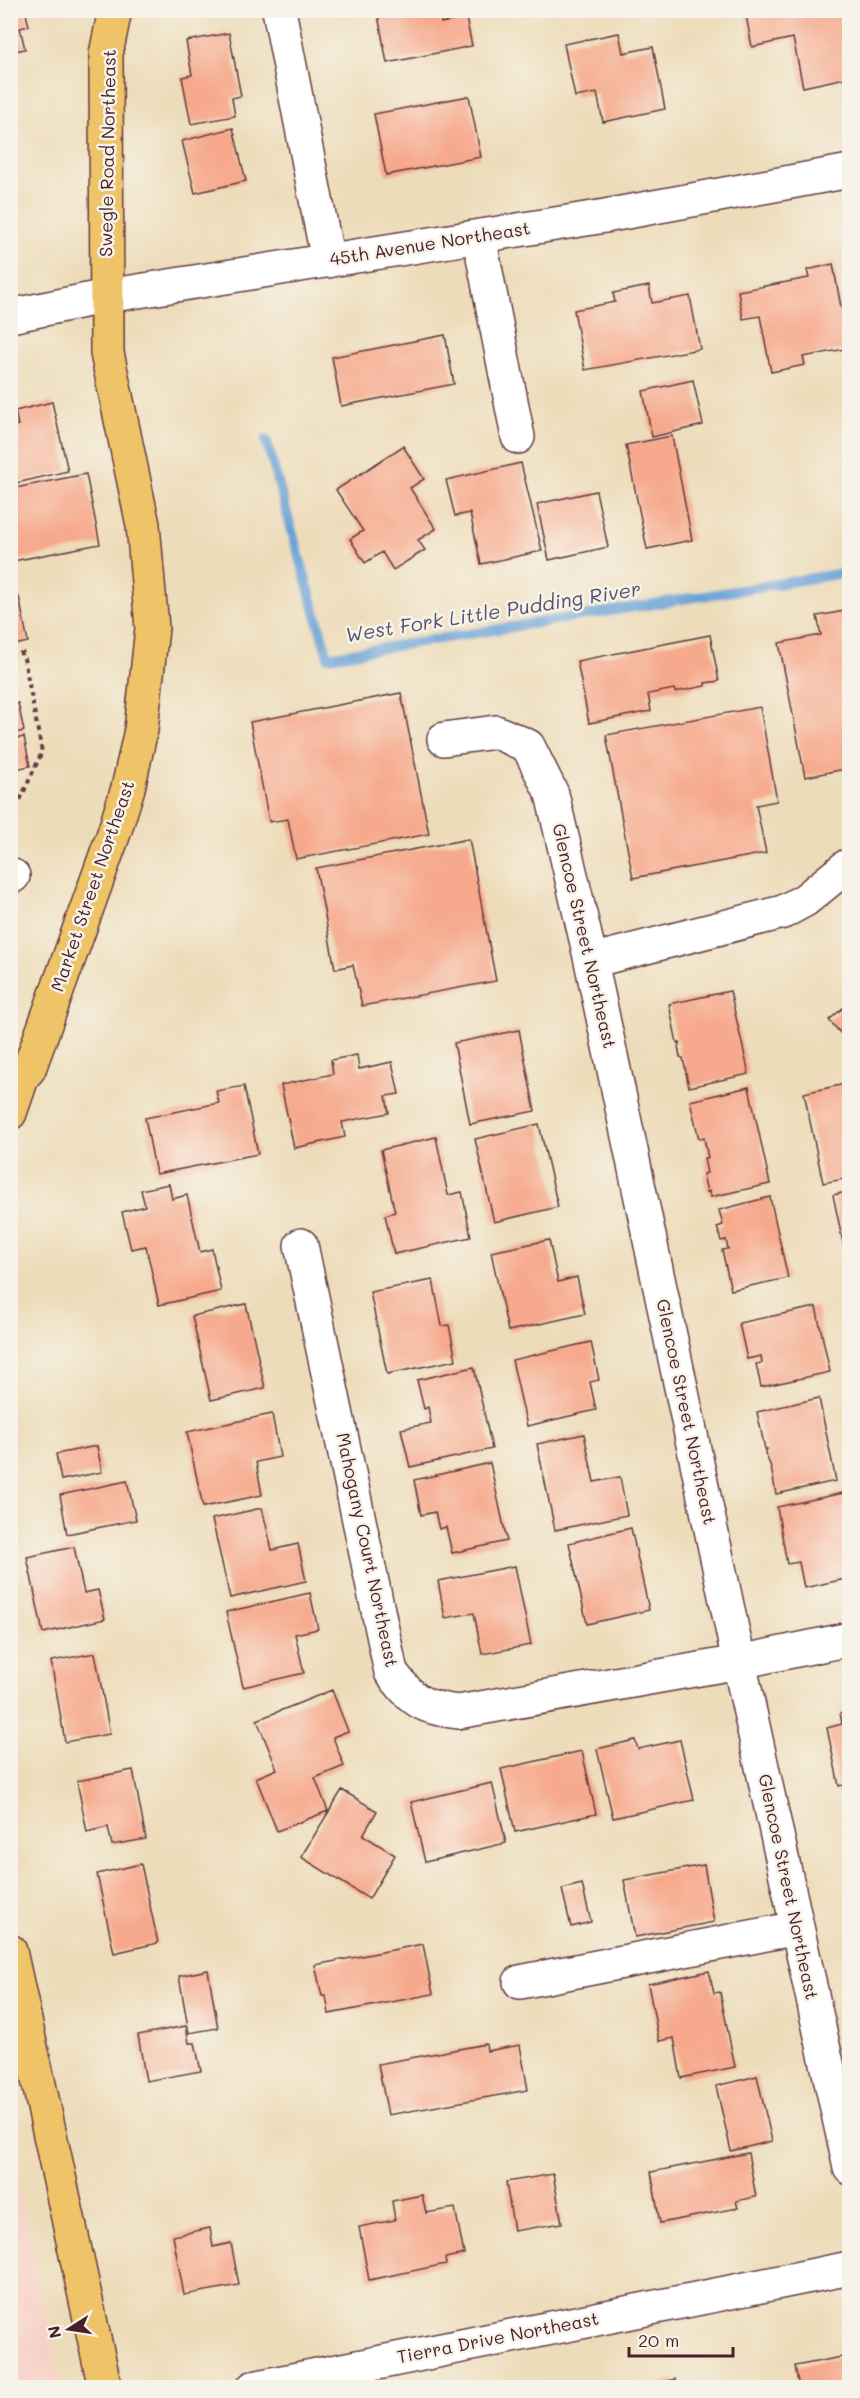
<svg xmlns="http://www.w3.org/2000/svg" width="860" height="2398" viewBox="0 0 860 2398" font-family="Mali,sans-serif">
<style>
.built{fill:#f7d1c7}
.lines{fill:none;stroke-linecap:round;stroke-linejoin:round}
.stream{stroke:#67a1d6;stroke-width:10}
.building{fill:#f6a98c}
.minor-casing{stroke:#623b40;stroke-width:36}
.major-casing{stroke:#623b40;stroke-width:36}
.path{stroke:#623b40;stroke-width:4;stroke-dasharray:4.5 4.5;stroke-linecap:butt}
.minor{stroke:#fff;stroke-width:33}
.major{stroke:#efc469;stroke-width:33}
.labels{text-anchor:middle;stroke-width:5;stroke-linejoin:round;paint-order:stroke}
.street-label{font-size:18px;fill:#4a1f2b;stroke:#f7f3e8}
.water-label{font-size:20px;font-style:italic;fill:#56536f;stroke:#f7f3e8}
</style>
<rect width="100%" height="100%" fill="#f7f3e8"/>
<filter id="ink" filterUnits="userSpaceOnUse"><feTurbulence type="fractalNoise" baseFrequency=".0167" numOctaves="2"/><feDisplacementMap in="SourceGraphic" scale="12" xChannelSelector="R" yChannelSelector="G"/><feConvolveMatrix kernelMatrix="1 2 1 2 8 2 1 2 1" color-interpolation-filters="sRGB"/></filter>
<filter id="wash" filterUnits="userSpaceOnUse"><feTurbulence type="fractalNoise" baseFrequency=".008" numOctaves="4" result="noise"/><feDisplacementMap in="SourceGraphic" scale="24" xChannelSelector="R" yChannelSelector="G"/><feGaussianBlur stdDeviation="1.35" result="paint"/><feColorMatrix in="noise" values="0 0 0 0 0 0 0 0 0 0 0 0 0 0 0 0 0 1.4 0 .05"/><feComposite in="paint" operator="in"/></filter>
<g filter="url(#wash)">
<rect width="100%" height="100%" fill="#eddcb9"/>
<path class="built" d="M10,2153H11L62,2387H11Z"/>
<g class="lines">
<path class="stream" d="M266,440L328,657L850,572"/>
</g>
<g id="blocks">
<path class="building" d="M10,10H25L29,26L20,28L25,49L10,52Z
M377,10H439L441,23L466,18L472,46L387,63Z
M745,10H850V77L803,87L793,38L752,47Z
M229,33L241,96L232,98L235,116L191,124L182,77L192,75L186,41Z
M619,33L623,53L653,47L665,109L603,122L597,93L575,97L564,44Z
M469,96L481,157L386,175L374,114Z
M233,128L246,181L195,193L182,141Z
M833,264L841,307L850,305V348L803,357L805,365L771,372L760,316L743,319L738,291L809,278L807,270Z
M649,286L652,303L690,296L700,349L585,370L574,310L615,302L613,293Z
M445,335L454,384L341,406L332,357Z
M693,380L703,425L652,437L643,391Z
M52,402L68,471L12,484L10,426L18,425L15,411Z
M672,436L692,540L647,549L626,445Z
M403,446L424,479L410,488L436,529L418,540L425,550L393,570L382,552L365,563L350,539L363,531L336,490Z
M521,463L542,551L481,564L470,513L455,516L446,480Z
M86,474L100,544L13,561L10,546V489Z
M596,491L608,547L549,560L537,504Z
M19,597L28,642L10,646V599Z
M850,610V768L805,777L779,643L821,635L817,616Z
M710,635L719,681L705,683V686L675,692L674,689L648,694L651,711L589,723L577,661Z
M401,693L429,834L296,859L288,819L269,822L250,722Z
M18,703L24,731L10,734V704Z
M760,707L777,801L756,805L766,853L633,878L606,735Z
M24,737L30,766L10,770V740Z
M469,839L496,981L362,1006L353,965L335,969L316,868Z
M730,991L749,1074L689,1087L683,1058L680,1057L678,1047L680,1042L677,1043L669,1004Z
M850,1002V1044L829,1020Z
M519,1030L535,1111L470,1124L454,1043Z
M357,1055L359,1069L392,1062L399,1094L386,1096L389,1113L342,1122L345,1137L294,1148L281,1085L333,1074L331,1060Z
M850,1083V1178L823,1183L804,1093Z
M244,1086L258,1154L156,1174L145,1118L219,1103L216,1091Z
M749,1087L770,1184L710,1197L709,1191L707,1192L703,1174L707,1173L704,1158H708L704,1138L699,1139L690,1101Z
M539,1124L558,1207L494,1222L475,1139Z
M436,1137L448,1195L462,1192L471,1237L394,1254L385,1215L395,1212L381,1150Z
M169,1184L172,1199L187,1195L200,1252L212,1249L221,1291L159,1305L146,1246L131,1249L122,1212L145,1206L141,1190Z
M850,1191V1261L847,1262L833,1195Z
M770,1197L788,1278L731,1290L722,1250L728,1249L726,1240L721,1241L717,1227L723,1225L719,1210Z
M549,1240L558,1282L577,1277L585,1314L508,1331L491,1252Z
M433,1280L442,1326L449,1325L456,1360L387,1374L370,1292Z
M246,1304L265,1388L211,1400L192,1316Z
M816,1307L830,1372L761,1387L756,1364L762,1363L761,1356L747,1359L739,1323Z
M591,1342L599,1380L590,1382L596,1410L527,1426L512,1360Z
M474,1367L492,1449L410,1467L401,1429L431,1423L428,1407L424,1409L417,1380Z
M819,1398L836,1481L776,1494L771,1467L765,1453L767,1449H765L757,1412Z
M272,1414L280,1457L256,1462L262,1495L203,1507L187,1432Z
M584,1434L594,1482L620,1477L627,1515L555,1530L537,1444Z
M97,1446L102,1472L61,1480L56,1454Z
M490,1463L507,1541L452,1553L446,1527L439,1529L435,1512L421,1515L414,1480Z
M127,1481L136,1520L67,1534L60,1495Z
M848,1492L850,1501V1578L804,1588L799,1562L787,1564L777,1507Z
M262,1508L272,1550L298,1544L306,1581L230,1598L212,1519Z
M631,1528L649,1610L587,1624L569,1543Z
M74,1547L84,1593L98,1590L105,1619L43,1633L27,1557Z
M515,1566L531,1645L482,1654L474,1613L445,1618L438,1581Z
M310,1593L318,1629L295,1634L304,1673L243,1687L226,1612Z
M95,1653L110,1734L65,1742L51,1661Z
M332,1690L348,1731L333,1737L344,1766L315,1778L328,1811L277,1831L256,1778L277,1769L257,1720Z
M850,1711V1784L839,1786L827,1728L842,1724L840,1713Z
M635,1740L638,1749L680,1740L694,1800L613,1818L597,1749Z
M582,1751L596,1814L515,1832L501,1769Z
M133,1770L146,1839L112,1845L108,1827L87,1832L77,1781Z
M492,1783L506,1843L425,1862L411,1802Z
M342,1790L377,1811L363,1835L395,1855L369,1899L301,1857Z
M141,1864L158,1943L114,1953L97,1874Z
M704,1865L714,1922L635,1937L624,1880Z
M582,1884L591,1922L571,1927L562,1889Z
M423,1944L433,1994L329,2014L326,1996H322L315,1965Z
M208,1970L218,2028L189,2033L179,1976Z
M709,1971L714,1993L720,1992L735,2067L681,2078L674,2038L659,2041L648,1984Z
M186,2026L189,2043H195L201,2071L146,2081L138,2035Z
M486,2044L487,2051L520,2045L528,2090L388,2115L378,2064Z
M757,2076L772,2141L731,2151L716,2086Z
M748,2153L756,2197L736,2201L738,2208L660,2223L651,2172Z
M553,2174L562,2223L514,2231L506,2182Z
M422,2195L426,2213L455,2208L464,2254L445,2258L446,2264L369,2280L359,2227L395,2220L392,2201Z
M210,2228L213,2247L231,2243L239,2285L184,2295L173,2236Z
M847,2356L850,2388H799L795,2366Z
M675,2379L676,2388H644V2387Z"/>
</g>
</g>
<g filter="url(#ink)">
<use href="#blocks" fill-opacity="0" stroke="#623b40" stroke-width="1.5"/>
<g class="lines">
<g class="minor-casing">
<path id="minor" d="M279,10L328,261
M479,236L518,437
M10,316L107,296L605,216L850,171
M444,739L496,732L528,746L552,794L591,961L739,1662L850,2168
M10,877L13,876
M591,961L783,912L805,900L847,866
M301,1245L391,1672C414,1702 421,1707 458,1712L739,1662L850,1639
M520,1982L797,1928
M253,2388L850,2268"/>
</g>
<g class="major-casing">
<path id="major" d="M10,1113L23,1075L29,1069L114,833L128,788L141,730L152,628L143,525L107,353L106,54L115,10
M10,1951L105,2388"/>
</g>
<path class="path" d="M10,655L23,653L42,752L10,822"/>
<use href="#minor" class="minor"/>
<use href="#major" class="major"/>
</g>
</g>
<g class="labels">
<g class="street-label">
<text transform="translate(108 153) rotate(-89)" y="6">Swegle Road Northeast</text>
<text transform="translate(430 244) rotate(-9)" y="6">45th Avenue Northeast</text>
<text transform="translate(93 886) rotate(-71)" y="6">Market Street Northeast</text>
<text transform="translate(584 936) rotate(77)" y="6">Glencoe Street Northeast</text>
<text transform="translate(686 1412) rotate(78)" y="6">Glencoe Street Northeast</text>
<text transform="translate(367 1550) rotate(78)" y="6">Mahogany Court Northeast</text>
<text transform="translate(788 1887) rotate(78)" y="6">Glencoe Street Northeast</text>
<text transform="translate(498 2338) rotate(-11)" y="6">Tierra Drive Northeast</text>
</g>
<g class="water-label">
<text transform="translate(493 612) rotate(-9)" y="7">West Fork Little Pudding River</text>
</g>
</g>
<rect width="860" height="2398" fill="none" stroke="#f7f3e8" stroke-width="36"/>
<g transform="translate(69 2329) rotate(258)" stroke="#f7f3e8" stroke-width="4.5" paint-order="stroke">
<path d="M0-4.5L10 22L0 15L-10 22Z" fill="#4a1f2b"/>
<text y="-9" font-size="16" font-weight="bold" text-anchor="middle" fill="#4a1f2b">N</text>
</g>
<path d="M629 2347v9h104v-9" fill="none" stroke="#4a1f2b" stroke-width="3"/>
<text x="638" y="2347" font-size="18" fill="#4a1f2b" stroke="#f7f3e8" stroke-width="4.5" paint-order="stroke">20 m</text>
</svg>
